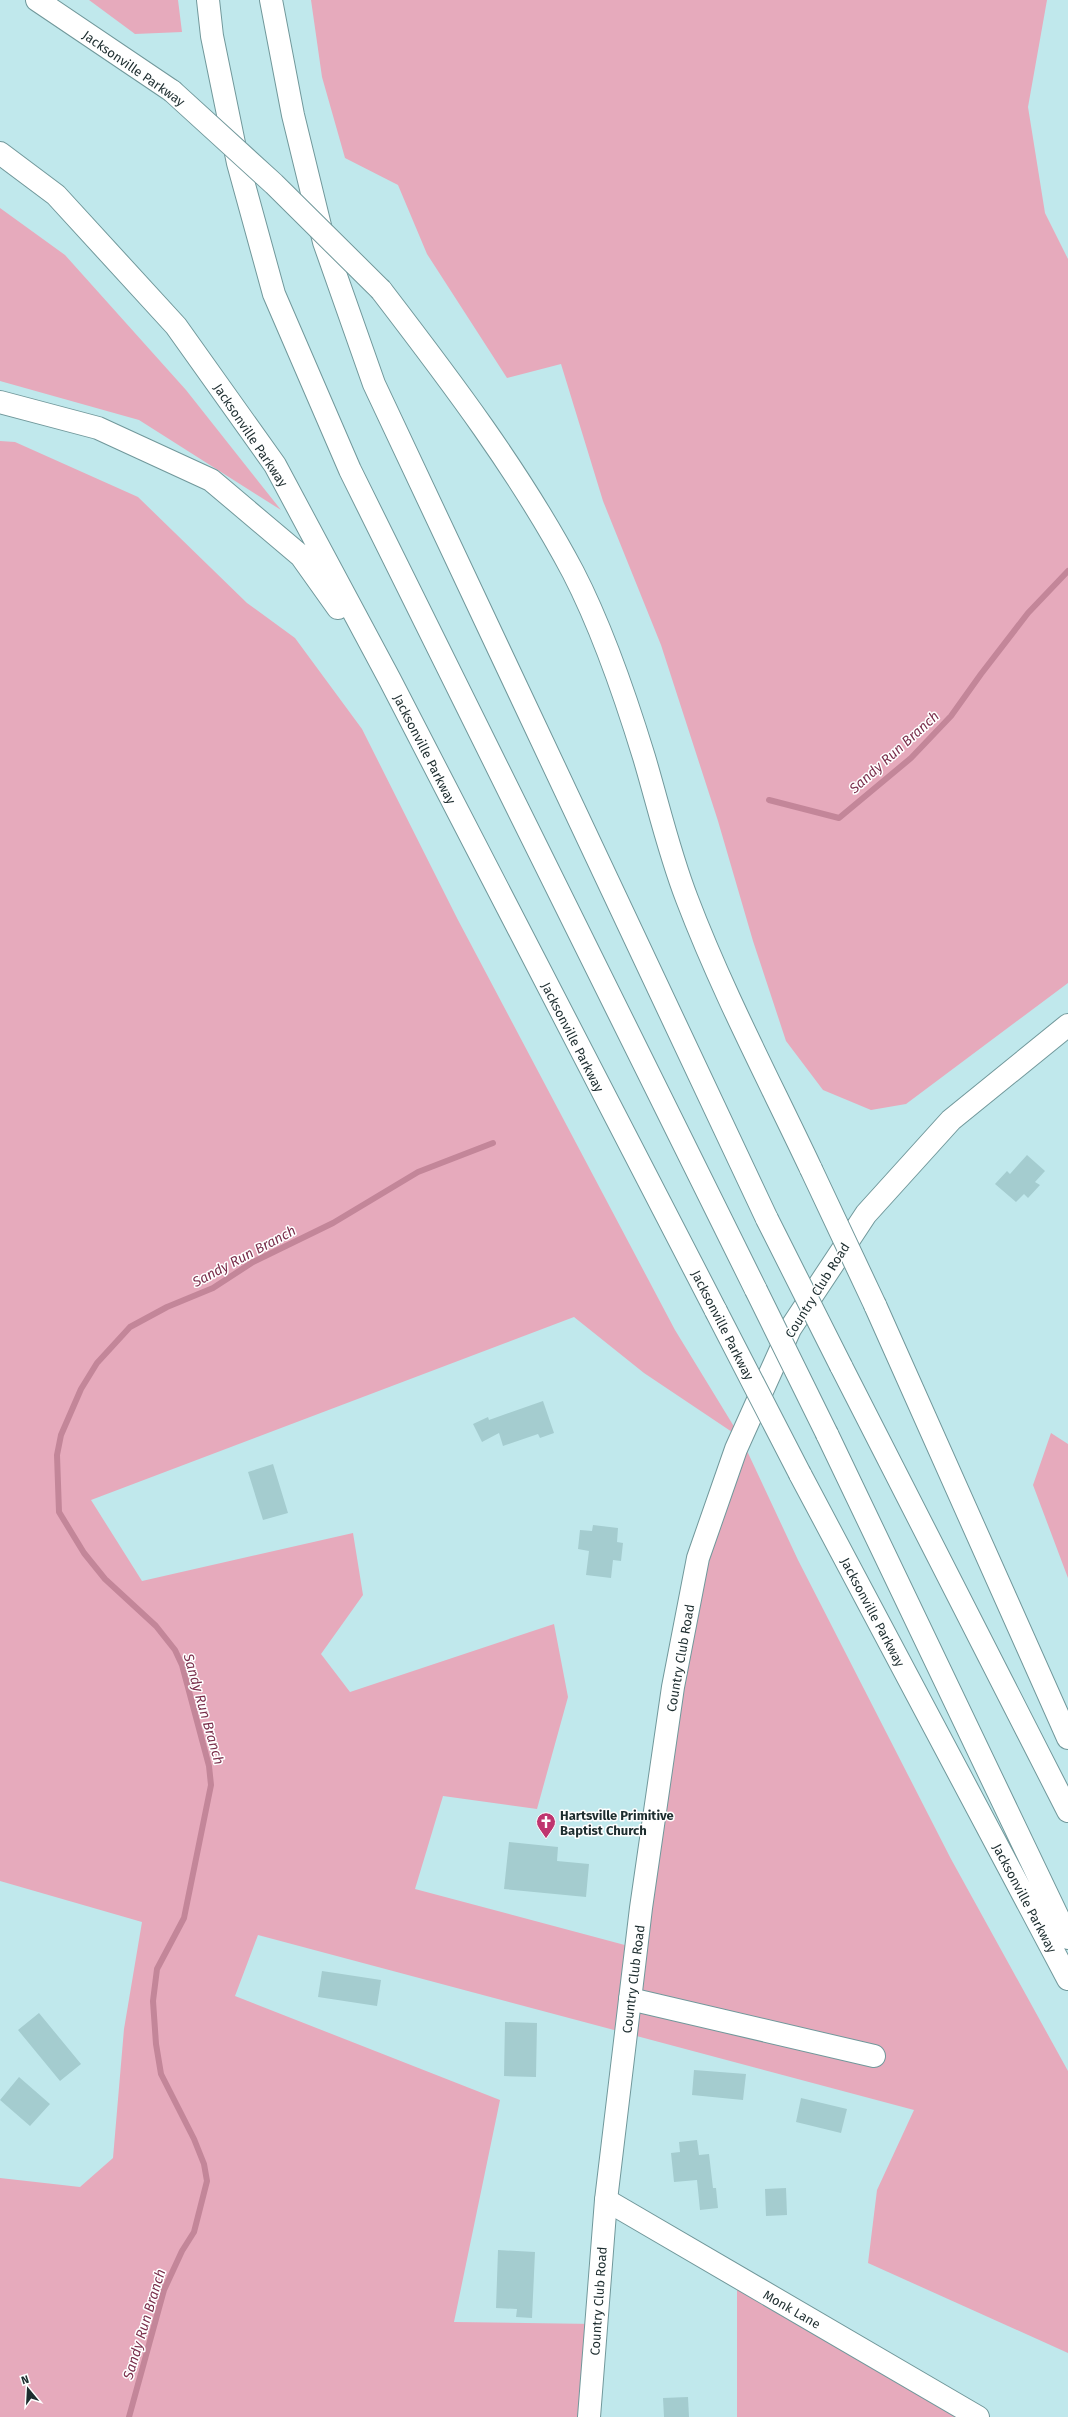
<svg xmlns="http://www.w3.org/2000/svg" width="1068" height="2417" viewBox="0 0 1068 2417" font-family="'Fira Sans',sans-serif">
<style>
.green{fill:#e6aabc;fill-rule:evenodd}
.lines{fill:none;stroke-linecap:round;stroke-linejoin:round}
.stream{stroke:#c38699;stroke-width:6}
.building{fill:#a4cccf}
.minor-casing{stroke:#71989b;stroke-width:24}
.major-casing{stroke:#71989b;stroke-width:24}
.highway-casing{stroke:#71989b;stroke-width:24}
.minor{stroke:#fff;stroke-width:22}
.major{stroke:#fff;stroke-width:22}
.highway{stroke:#fff;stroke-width:22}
.highway-bridge-casing{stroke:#71989b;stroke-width:24;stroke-linecap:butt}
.highway-bridge{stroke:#fff;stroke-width:22}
.labels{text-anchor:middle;stroke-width:3;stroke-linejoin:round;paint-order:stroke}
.street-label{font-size:13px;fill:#1d2d2f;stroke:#fff}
.poi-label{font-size:13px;font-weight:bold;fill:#1d2d2f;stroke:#fff;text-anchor:start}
.water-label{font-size:14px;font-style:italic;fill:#7a2f4c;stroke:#fff}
</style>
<rect width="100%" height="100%" fill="#c0e8ec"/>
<path class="green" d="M89,0H178L182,32L135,34Z
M311,0H1047L1028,107L1045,213L1068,259V983L906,1104L871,1110L823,1090L786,1041L753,941L718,821L661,645L603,501L561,364L507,378L427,254L398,185L345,158L322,77Z
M0,208L65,255L186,390L281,510L139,420L0,381Z
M0,441L15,442L138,497L247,603L295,638L362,729L458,920L675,1330L741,1438L798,1560L951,1859L1068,2071V2353L868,2263L877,2190L914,2110L258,1935L235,1996L500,2100L454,2322L596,2324L589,2417H0V2178L80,2187L113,2158L124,2029L142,1922L0,1881ZM574,1317L644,1373L741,1438L673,1687L636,1948L415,1889L443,1796L537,1809L568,1697L554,1624L350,1692L321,1654L363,1595L353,1533L142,1581L91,1500Z
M1051,1433L1068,1444V1578L1033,1485Z
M737,2276L978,2417H737Z"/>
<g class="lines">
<path class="stream" d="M769,800L839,818L911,758L951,716L981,674L1028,613L1068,571
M129,2417L164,2290L182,2251L194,2232L207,2181L204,2164L194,2139L161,2074L156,2044L153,2001L157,1969L184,1918L211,1785L209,1766L182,1665L175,1650L156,1626L105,1579L84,1553L59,1512L57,1455L61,1435L81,1389L97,1363L130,1327L167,1307L213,1288L253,1262L333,1223L418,1172L493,1143"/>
</g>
<path class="building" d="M1027,1155L1045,1171L1035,1182L1040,1185L1028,1198L1024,1194L1016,1202L995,1184L1007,1171L1010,1174Z
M543,1401L554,1433L540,1438L538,1434L503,1446L499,1433L482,1442L473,1424L488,1417L489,1420Z
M273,1464L288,1513L263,1520L248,1472Z
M593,1525L618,1528L617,1542L623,1543L621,1561L613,1560L611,1578L586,1575L589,1551L578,1549L580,1530L592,1531Z
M509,1842L558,1847L557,1861L589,1864L586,1897L504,1889Z
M322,1971L381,1980L377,2006L318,1997Z
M39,2013L81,2064L60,2081L18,2030Z
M505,2022L537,2023L536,2077L504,2076Z
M694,2070L746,2074L743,2100L692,2095Z
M19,2077L50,2104L30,2126L0,2100Z
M801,2098L847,2109L841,2133L796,2122Z
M697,2140L699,2155L709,2154L713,2188H716L718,2208L700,2210L697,2180L674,2182L671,2153L680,2152L679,2142Z
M786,2188L787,2215L766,2216L765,2189Z
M498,2250L535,2252L532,2318L516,2317L517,2309L496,2308Z
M688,2397L689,2417H664L663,2398Z"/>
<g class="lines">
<g class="minor-casing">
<path id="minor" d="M630,1999L874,2056
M606,2200L978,2417"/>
</g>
<g class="major-casing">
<path id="major" d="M589,2417L606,2200L641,1908L673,1687L698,1558L736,1449L790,1329L866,1214L951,1120L1068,1025"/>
</g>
<g class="highway-casing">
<path id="highway" d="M37,0L172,91
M208,0L212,36L238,163L274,294L350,470L756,1290
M271,0L293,115L324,242L374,384L767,1219
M0,153L56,195L176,326L275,465L390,680L716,1311
M381,290C450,380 520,472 573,572C603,630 625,695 644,757C658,804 669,853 687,899C722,991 769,1080 811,1169
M0,402L98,428L211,480L301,556L338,608
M875,1305L1068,1738
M841,1366L1068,1811
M827,1434L1068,1938
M800,1474L1068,1979"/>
</g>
<use href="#minor" class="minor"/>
<use href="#major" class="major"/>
<use href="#highway" class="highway"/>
<g class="highway-bridge-casing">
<path id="highway-bridge" d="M172,91L274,184L381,290
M811,1169L875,1305
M767,1219L841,1366
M756,1290L827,1434
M716,1311L800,1474"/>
</g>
<use href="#highway-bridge" class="highway-bridge"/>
</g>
<defs>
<g id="church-pin" transform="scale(1)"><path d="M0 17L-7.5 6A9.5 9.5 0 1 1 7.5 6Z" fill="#bf356f" stroke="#fff"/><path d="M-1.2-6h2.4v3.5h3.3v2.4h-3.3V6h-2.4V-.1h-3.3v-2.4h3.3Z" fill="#fff"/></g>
</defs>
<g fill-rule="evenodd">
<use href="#church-pin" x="546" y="1822"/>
</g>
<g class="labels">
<g class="street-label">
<text transform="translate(134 68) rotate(35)" y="5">Jacksonville Parkway</text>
<text transform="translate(251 435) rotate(56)" y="5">Jacksonville Parkway</text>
<text transform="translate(425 749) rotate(63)" y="5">Jacksonville Parkway</text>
<text transform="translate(573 1037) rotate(63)" y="5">Jacksonville Parkway</text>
<text transform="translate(817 1290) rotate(-58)" y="5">Country Club Road</text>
<text transform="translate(723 1325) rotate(63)" y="5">Jacksonville Parkway</text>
<text transform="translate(873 1612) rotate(62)" y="5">Jacksonville Parkway</text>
<text transform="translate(680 1658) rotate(-80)" y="5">Country Club Road</text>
<text transform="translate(1025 1898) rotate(62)" y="5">Jacksonville Parkway</text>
<text transform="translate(633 1979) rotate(-83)" y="5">Country Club Road</text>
<text transform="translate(598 2301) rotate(-86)" y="5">Country Club Road</text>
<text transform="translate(792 2309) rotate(30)" y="5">Monk Lane</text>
</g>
<g class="poi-label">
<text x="560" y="1820">Hartsville Primitive<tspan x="560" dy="15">Baptist Church</tspan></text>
</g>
<g class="water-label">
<text transform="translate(894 752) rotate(-42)" y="5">Sandy Run Branch</text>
<text transform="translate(244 1256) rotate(-28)" y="5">Sandy Run Branch</text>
<text transform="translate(204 1709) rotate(74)" y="5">Sandy Run Branch</text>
<text transform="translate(144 2324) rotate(-73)" y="5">Sandy Run Branch</text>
</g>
</g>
<g transform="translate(28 2389) rotate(342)" stroke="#ffffff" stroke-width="3" paint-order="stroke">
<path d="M0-3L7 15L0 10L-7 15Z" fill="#1d2d2f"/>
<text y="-6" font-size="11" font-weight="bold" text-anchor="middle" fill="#1d2d2f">N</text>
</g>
</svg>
